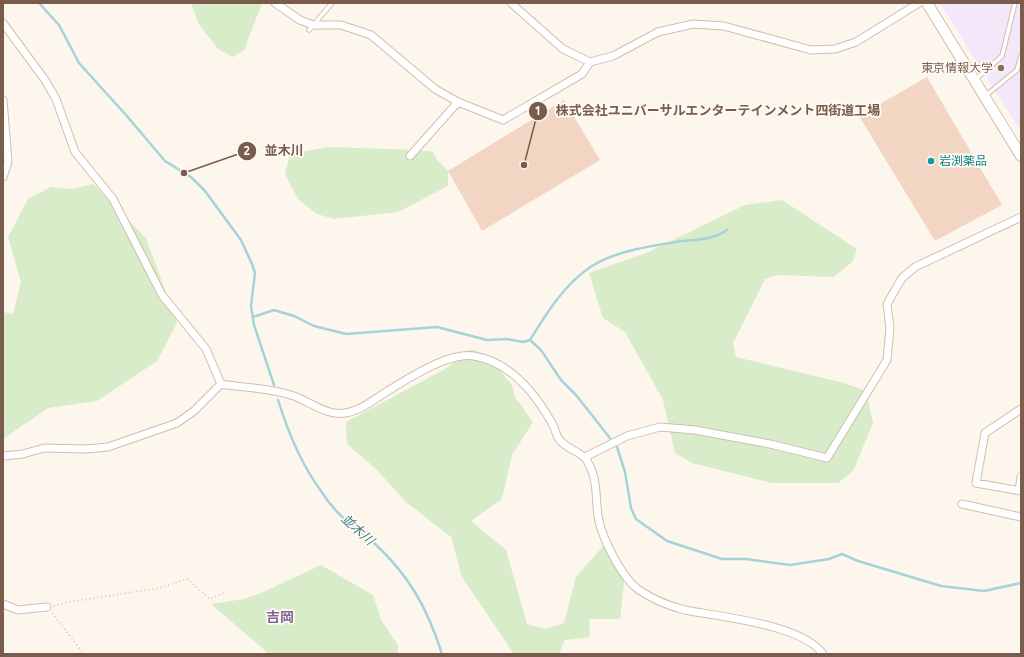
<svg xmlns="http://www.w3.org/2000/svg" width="1024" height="657" viewBox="0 0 1024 657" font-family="Ubuntu,'Noto Sans JP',sans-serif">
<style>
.education{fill:#f3e8fa}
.green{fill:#d8ecc9}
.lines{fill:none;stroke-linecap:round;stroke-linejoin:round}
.stream{stroke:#a5d3da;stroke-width:2.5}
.building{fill:#f3d5c3}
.lane-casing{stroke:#d1beb0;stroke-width:5.5}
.street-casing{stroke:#d1beb0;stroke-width:9}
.secondary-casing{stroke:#d6c0b0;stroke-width:12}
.path{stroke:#d9b8a5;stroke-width:1.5;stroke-dasharray:1 3;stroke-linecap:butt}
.lane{stroke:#fff;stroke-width:3.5}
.street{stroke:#fff;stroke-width:7}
.secondary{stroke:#fff;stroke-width:10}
.education-dot{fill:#8d6e63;stroke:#fffaf3;stroke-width:1.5}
.culture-dot{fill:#0f9aa8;stroke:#fffaf3;stroke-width:1.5}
.labels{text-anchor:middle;stroke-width:3.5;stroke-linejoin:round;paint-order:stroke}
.education-label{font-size:12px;fill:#785e54;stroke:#fffaf3;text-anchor:end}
.culture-label{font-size:12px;fill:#0d838f;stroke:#fffaf3;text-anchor:start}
.water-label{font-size:13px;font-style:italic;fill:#437c86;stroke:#fffaf3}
.quarter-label{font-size:14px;font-weight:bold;fill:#846695;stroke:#fffaf3}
.leader{fill:none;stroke:#7a5c4d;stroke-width:1.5}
.callout-dot{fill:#7a5c4d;stroke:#fffaf3;stroke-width:1.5}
.mark-label{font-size:12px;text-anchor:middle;font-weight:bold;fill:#fff}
.callout-label{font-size:13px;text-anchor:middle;font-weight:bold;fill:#7a5c4d;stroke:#fffaf3;stroke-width:3.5;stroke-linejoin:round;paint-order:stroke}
</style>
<rect width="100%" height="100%" fill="#fdf6ec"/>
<path class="education" d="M940,3H1021V132Z"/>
<path class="green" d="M191,3H262L244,50L233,57L218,49L198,23Z
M328,147L418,150L433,152L437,160L448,171V186L398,212L334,219L317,214L298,199L285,174L290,154Z
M93,184L146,238L177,323L157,361L97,401L48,408L3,439V312L13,314L21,282L8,237L28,199L51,187L72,189Z
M782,200L857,249L853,261L834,277L777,275L765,279L733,343L736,357L844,383L866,391L873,423L853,471L838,483H772L692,463L675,453L663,400L625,332L603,318L589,273L646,253L745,205Z
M471,349L487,355L512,385L515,397L533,422L512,455L502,499L471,521L506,550L527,624L546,629L564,623L576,577L606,543L625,575L620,619H589L590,637L565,640L559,654H514L462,577L451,537L406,502L376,469L347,444L346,422L445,369Z
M321,565L373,595L381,620L398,645V654H269L211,604L244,599L261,593Z"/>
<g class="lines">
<path class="stream" d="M39,3L59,25L79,63L126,115L165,161L191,177L205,191L241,240L252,264L255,273L251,306L254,325L274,385
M253,317L274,310L294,316L314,326L346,334L437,327L487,340L507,339L523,342L530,340C546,314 565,283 592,266C616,251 647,247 675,242C693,239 712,241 727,230
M530,340L541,350L561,380L576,395L617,447L625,472L631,508L636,519L667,541L722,559H746L790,565L829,559L842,554L858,561L941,586L984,591L1021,583
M278,400C288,432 301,464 321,491C328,502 338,514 349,523C356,530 365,535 373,542C409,575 427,607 442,654"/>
</g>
<path class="building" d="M927,77L1002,205L935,241L859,116Z
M564,100L600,160L482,231L448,171Z"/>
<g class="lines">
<g class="lane-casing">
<path id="lane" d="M309,30L332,3
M975,80L1002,56L1015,3
M985,96L1017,70L1021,56"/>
</g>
<g class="street-casing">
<path id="street" d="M275,3L300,20L313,25H341L371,35L435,89L458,102L503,120L582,74L590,62
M511,3L563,49L590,62L613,56L658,32L693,24L724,26L811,50L835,49L856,42L919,3
M3,23L45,80L56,99L75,152L113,199L162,295L206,349L221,384
M3,100L8,162L3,177
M410,156L458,102
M221,384C245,388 271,388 294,396C310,402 327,416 345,413C359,411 371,402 383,394C405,380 448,352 474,356C510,362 536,394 553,425C555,429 556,435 559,439C565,448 576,450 584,457C588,460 591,469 593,474C597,487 596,502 598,516C601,537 622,578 639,590C652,599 669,606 685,610C720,617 802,624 823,654
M1021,409L985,433L976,483L1021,491
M3,456L23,454L44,448L86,449L108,447L177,423L194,411L221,384
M585,457L627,436L660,427L695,430L770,444L827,458L887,360L890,328L887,304L902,278L915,267L1021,217
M1019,491L1021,477
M962,504L1021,517
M3,604L18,610L47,607"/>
</g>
<g class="secondary-casing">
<path id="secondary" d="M927,3L1021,156"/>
</g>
<path class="path" d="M54,606L69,602L159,588L187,579L210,599L226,592
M52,613L84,654"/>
<use href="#lane" class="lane"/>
<use href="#street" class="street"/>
<use href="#secondary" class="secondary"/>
</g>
<circle class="education-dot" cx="1001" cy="68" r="4"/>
<circle class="culture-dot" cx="931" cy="161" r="4"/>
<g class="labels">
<g class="education-label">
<text x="993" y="72">東京情報大学</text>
</g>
<g class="culture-label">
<text x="939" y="165">岩渕薬品</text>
</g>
<g class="water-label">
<text transform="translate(358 529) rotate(42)" y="5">並木川</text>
</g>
<g class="quarter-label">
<text x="280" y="622">吉岡</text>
</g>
</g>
<path class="leader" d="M524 165L538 111M184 173L247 151"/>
<g class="callout-dot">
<circle cx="524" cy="165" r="4"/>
<circle cx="184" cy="173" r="4"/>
<circle cx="538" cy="111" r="10"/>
<circle cx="247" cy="151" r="10"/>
</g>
<g class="mark-label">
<text x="538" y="115">1</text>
<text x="247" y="155">2</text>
</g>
<g class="callout-label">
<text x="718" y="115">株式会社ユニバーサルエンターテインメント四街道工場</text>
<text x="284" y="155">並木川</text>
</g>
<rect width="1024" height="657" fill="none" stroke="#7a5c4d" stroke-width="8"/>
</svg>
